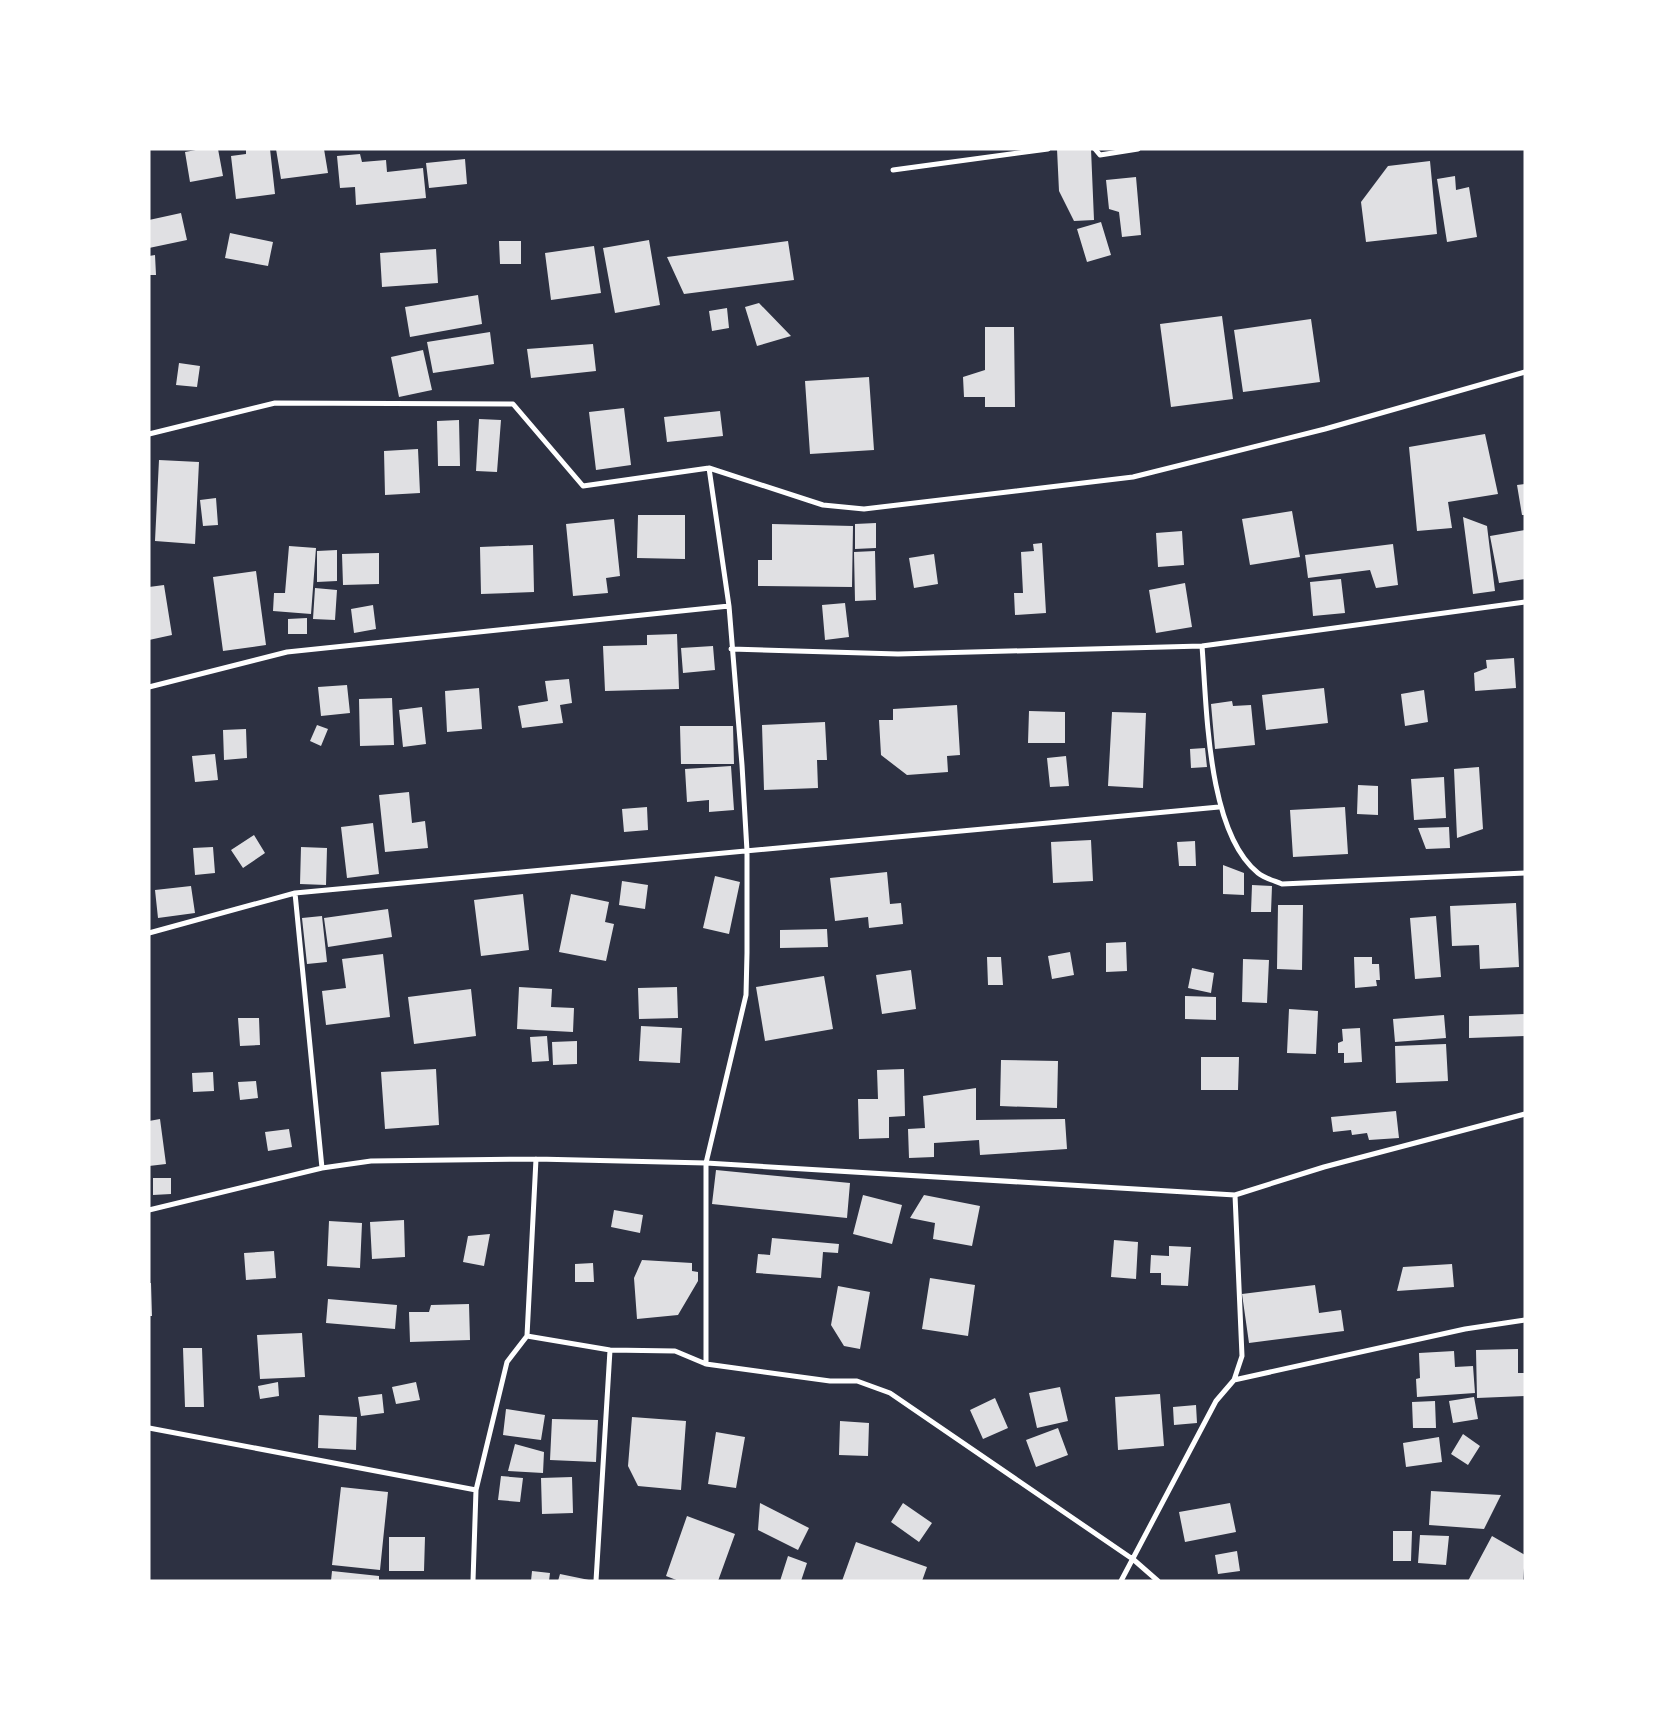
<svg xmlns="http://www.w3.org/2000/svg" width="1674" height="1730" viewBox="0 0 1674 1730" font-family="Karla,sans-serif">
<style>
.building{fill:#e0e0e3}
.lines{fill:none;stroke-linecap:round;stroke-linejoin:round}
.service{stroke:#fff;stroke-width:5}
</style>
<rect width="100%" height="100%" fill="#2d3142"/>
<path class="building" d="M201,149H218L223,176L190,182L185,152Z
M246,149H270L275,194L236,199L231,156L246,154Z
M276,149H324L328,173L281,179Z
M1057,149H1091L1094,220L1074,221L1059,191Z
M360,154L362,162L386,160L387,172L423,168L426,198L356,205L355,187L340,188L337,156Z
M465,159L467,184L429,188L426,163Z
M1430,161L1437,234L1366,242L1361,202L1388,166Z
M1455,176L1456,190L1469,187L1477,237L1447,242L1437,179Z
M1136,177L1141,235L1122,237L1119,212L1109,209L1106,180Z
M181,213L187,240L149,248V220Z
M1101,222L1111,255L1087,262L1077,229Z
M230,233L273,242L268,266L225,258Z
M649,240L660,305L615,313L603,248Z
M499,241H521V264H500Z
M788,241L794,280L684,294L667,257Z
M594,246L601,293L551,300L545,253Z
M436,249L438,283L382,287L380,253Z
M155,255L156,275H149V256Z
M478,295L482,324L410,337L405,307Z
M759,303L791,336L757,346L745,307Z
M727,308L729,328L712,331L709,311Z
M1222,316L1233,399L1171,407L1160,324Z
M1311,319L1320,382L1243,392L1234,330Z
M985,327H1014L1015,407H985V397H964L963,377L985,370Z
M490,332L494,364L433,373L427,342Z
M593,344L596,371L531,378L527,349Z
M423,350L432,390L399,397L391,357Z
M179,363L200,366L197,387L176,385Z
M869,377L874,450L810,454L805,381Z
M624,408L631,465L596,470L589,412Z
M720,411L723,436L667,442L664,417Z
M479,419L501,420L497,472L476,471Z
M459,420L460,466H438L437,421Z
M1485,434L1498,494L1448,502L1452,528L1417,531L1409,447Z
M418,449L420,493L385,495L384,451Z
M159,460L199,462L195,544L155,541Z
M1525,484V515H1522L1517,485Z
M216,498L218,525L203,526L200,500Z
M1292,511L1300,557L1250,565L1242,519Z
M638,515H685V559L637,558Z
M1463,517L1487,526L1495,591L1473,594Z
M614,519L620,576L606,578L608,593L573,596L566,524Z
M876,523V548L855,549V524Z
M772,524L853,526L852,587L758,586V560H772Z
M1525,530V579L1499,583L1490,536Z
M1182,531L1184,565L1158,567L1156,533Z
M1042,543L1046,613L1015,615L1014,593H1023L1021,552L1034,551L1033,544Z
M1393,544L1398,585L1376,588L1370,570L1308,578L1305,555Z
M533,545L534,592L481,594L480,547Z
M289,546L316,548L311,614L273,611L274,593H285Z
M337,550V581L317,582V551Z
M875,551L876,600L855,601L854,552Z
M379,553V584L343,585L342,554Z
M934,554L938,584L914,588L909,558Z
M256,571L266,645L223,651L213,577Z
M1341,579L1345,613L1313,616L1310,582Z
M1185,583L1192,627L1156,633L1149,590Z
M164,585L172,635L149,640V587Z
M315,588L337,590L335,620L313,619Z
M845,603L849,637L825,640L822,605Z
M373,605L376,629L354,633L351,609Z
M307,618V634H288V619Z
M677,634L679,689L605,691L603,646L647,645V635Z
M713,646L715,670L683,673L681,648Z
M1514,658L1516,688L1475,691L1474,673L1487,668L1486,660Z
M569,679L572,703L560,705L563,723L522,728L518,706L548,701L545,681Z
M347,685L350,713L321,716L318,687Z
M479,688L482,729L447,732L445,691Z
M1324,688L1328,723L1266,730L1262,695Z
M1424,690L1428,722L1405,726L1401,694Z
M392,698L394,745L360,746L359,699Z
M1232,701L1233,706L1251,705L1255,745L1215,749L1211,704Z
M957,705L960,755L947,756L948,772L907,775L881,755L879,720H893V709Z
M422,707L426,744L403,747L399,710Z
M1029,711L1065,712V743H1028Z
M1112,712L1146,713L1143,788L1108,786Z
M825,722L827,760H817L818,788L764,790L762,725Z
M317,725L328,729L321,746L310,741Z
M680,726H733L734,764H681Z
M246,729L247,758L224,760L223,730Z
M1205,748L1207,767L1191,768L1190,749Z
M215,754L218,780L195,782L192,756Z
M1066,756L1069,786L1050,787L1047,758Z
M731,766L734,810L709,812V800L687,802L685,769Z
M1479,767L1483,829L1457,838L1454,769Z
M1444,777L1446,818L1414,820L1411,779Z
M1358,785L1378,786V815L1357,814Z
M409,792L412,823L425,821L428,848L385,852L379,795Z
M647,807L648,830L624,832L622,809Z
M1345,807L1348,854L1293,857L1290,810Z
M373,823L379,874L347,878L341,827Z
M1449,827L1450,848L1426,849L1418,828Z
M254,835L265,853L243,868L231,850Z
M1091,840L1093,881L1053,883L1051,842Z
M1195,841L1196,866H1179L1177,842Z
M213,847L215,873L195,875L193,848Z
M301,847L327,848L326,885L300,884Z
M1223,865L1244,873V895L1223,894Z
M887,872L890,904L901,903L903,924L869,928L868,917L835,921L830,878Z
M715,876L740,882L729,934L703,928Z
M622,881L648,885L645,909L619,905Z
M1252,885L1272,886L1271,912H1251Z
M191,886L195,913L158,918L155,890Z
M523,894L529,950L481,956L474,900Z
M571,894L609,902L605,922L614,924L606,961L559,952Z
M1516,903L1519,967L1480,969L1479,945L1452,946L1450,906Z
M1278,905H1303L1302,970L1277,969Z
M388,909L392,937L328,947L324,918Z
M322,916L327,962L307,964L302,918Z
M1436,916L1441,977L1415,979L1410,918Z
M827,929L828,947L780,948V930Z
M1126,942L1127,971L1106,972V943Z
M1070,952L1074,975L1052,979L1048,956Z
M383,954L390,1017L326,1025L322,991L346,988L342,959Z
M987,957H1001L1003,985H988Z
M1354,957H1372V964H1379L1380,980H1376L1377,986L1355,988Z
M1243,959L1269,960L1267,1003L1242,1002Z
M1192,968L1214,973L1211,993L1188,988Z
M911,970L916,1009L882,1014L876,975Z
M824,976L833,1029L765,1041L756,987Z
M519,987L552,989L551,1007L574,1008L573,1032L517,1029Z
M677,987L678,1018L639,1019L638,988Z
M471,989L476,1036L414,1044L408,997Z
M1185,996L1216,997V1020L1185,1019Z
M1289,1009L1318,1011L1316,1054L1287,1053Z
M1525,1014V1036L1469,1038V1016Z
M1444,1015L1446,1038L1395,1042L1393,1019Z
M238,1018H259L260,1045L240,1046Z
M641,1026L682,1028L680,1063L639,1061Z
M1360,1028L1362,1062L1344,1063V1053H1338V1043L1343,1041L1342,1029Z
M547,1036L549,1061L532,1062L530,1037Z
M577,1041V1064L553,1065L552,1042Z
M1446,1044L1448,1081L1396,1083L1395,1046Z
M1201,1057H1239L1238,1090H1201Z
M1001,1060L1058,1061L1057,1108L1000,1106Z
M436,1069L439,1125L385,1129L381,1072Z
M904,1069L905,1116L889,1117V1138L859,1139L858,1099H878L877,1070Z
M213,1072L214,1091L193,1092L192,1073Z
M256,1081L258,1098L240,1100L238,1082Z
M976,1088V1120L1065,1119L1067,1149L980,1155L979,1140L934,1143V1157L909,1158L908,1129L925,1128L923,1096Z
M1396,1111L1399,1138L1369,1140L1367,1133L1352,1135L1351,1130L1333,1132L1331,1117Z
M160,1119L166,1164L149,1166V1121Z
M289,1129L292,1147L268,1151L265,1132Z
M716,1170L850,1183L847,1218L712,1204Z
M153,1178H171V1194L153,1195Z
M863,1195L902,1205L892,1244L853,1234Z
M924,1195L980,1206L972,1246L933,1239L935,1223L910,1218Z
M614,1210L643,1215L640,1233L611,1227Z
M404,1220L405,1257L372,1259L370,1222Z
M329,1221L362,1223L360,1268L327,1266Z
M490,1234L484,1266L463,1262L468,1236Z
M772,1238L839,1244L838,1253L823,1252L821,1278L756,1273L758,1254L770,1255Z
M1114,1240L1138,1242L1136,1279L1111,1277Z
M1169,1246L1191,1247L1188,1286L1161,1285V1273H1150L1151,1255L1169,1256Z
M274,1251L276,1278L246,1280L244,1253Z
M642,1260L692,1263V1271L698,1272V1281L678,1315L637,1319L634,1278Z
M593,1263L594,1282H575V1264Z
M1452,1264L1454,1287L1397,1291L1403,1267Z
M930,1278L975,1285L968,1336L922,1329Z
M149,1283H151L152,1316H149Z
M1315,1285L1319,1313L1341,1310L1344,1331L1249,1343L1242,1294Z
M838,1286L870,1292L860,1349L844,1346L831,1325Z
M328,1299L397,1305L395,1329L326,1323Z
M469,1304L470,1340L410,1342L409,1312H429L431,1305Z
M302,1333L305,1377L260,1379L257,1335Z
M183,1348H202L204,1407H185Z
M1518,1349V1373H1525V1396L1477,1398L1476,1350Z
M1454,1351L1455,1367L1473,1366L1475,1393L1417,1397L1416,1379L1420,1378L1419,1353Z
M278,1382L279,1396L260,1399L258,1386Z
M416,1382L420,1400L396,1404L392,1387Z
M1060,1387L1068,1421L1037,1428L1029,1393Z
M382,1394L384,1413L361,1416L358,1397Z
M1160,1394L1164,1446L1118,1450L1115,1397Z
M1474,1397L1478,1419L1453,1423L1449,1401Z
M995,1398L1008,1428L983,1439L970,1410Z
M1435,1401L1436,1428H1413L1412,1402Z
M1196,1405L1197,1423L1174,1425L1173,1407Z
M506,1409L545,1415L541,1440L503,1435Z
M319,1415L357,1417L356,1450L318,1448Z
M632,1417L686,1421L681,1490L638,1486L628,1466Z
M552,1419L598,1420L596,1462L550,1460Z
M840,1421L869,1423L868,1456L839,1455Z
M1058,1428L1068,1455L1036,1467L1026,1440Z
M716,1432L745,1437L736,1488L708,1484Z
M1463,1434L1480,1446L1468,1465L1451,1454Z
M1439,1437L1442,1462L1406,1467L1403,1443Z
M515,1444L544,1452L543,1473L508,1471Z
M501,1476L523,1478L520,1502L498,1500Z
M572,1477L573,1513L542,1514L541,1478Z
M341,1487L388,1492L380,1570L332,1565Z
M1431,1491L1501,1495L1484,1529L1429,1525Z
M760,1503L809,1528L798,1550L758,1530Z
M903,1503L932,1523L919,1542L891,1522Z
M1230,1503L1236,1532L1185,1542L1179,1512Z
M687,1516L735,1534L718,1581H679L666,1576Z
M1393,1531H1412L1411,1561H1393Z
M1420,1535L1449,1536L1446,1565L1418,1563Z
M1492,1536L1525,1555L1523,1581H1468Z
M389,1537H425L424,1571H389Z
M856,1542L927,1567L922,1581H842Z
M1237,1551L1240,1571L1218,1574L1215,1555Z
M788,1556L807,1563L801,1581H780Z
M332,1571L379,1576V1581H331Z
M532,1571L550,1573L549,1581H531Z
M560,1574L589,1580V1581H558Z"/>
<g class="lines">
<path class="service" d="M1095,149L1100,155L1138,149
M893,170L1048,149
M149,434L275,403L513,404L583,486L709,468L823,505L864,509L1133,477L1325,429L1525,372
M1202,646C1207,708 1207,832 1258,873C1264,878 1275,881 1282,884L1525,873
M731,649L898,654L1202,646L1525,602
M149,687L287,652L729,606
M295,893L322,1168
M149,933L295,893L1219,807
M149,1210L322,1168L371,1161L536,1159L706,1163L1235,1195L1324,1167L1525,1114
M527,1336L536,1159
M706,1364V1163L746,995L747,953V851L742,765L729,606L709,468
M1234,1380L1465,1329L1525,1320
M149,1428L476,1490
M473,1581L476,1490L507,1362L527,1336L610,1350L675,1351L706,1364L830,1381H857L890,1393L1134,1560L1158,1581
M596,1581L610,1350
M1121,1581L1216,1401L1234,1380L1242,1356L1235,1195"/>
</g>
<rect width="1674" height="1730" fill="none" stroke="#ffffff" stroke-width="301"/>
</svg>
